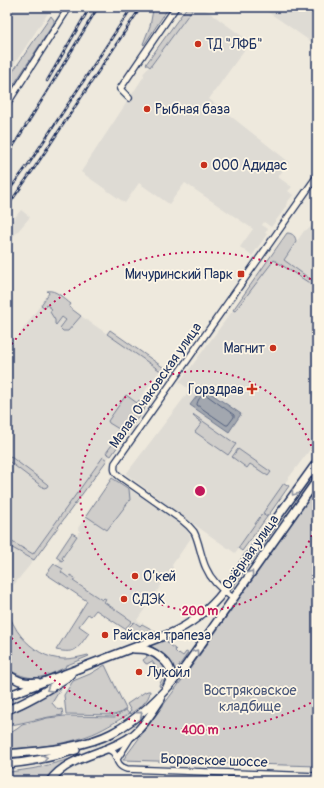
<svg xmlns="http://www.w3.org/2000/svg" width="324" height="788" viewBox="0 0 324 788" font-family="Pangolin,sans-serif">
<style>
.built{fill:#dedbd4}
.green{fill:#cfcdca;stroke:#757e94}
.water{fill:#a2a7af;stroke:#6c778f}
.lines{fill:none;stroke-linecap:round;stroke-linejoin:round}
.shore{stroke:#515f7e;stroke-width:1}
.minor-casing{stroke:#1b2f5e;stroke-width:8}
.major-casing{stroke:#1b2f5e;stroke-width:10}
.minor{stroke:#fcf5e5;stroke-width:5.5}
.major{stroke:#fcf5e5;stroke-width:7}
.rail-casing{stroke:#1b2f5e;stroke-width:2.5}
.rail{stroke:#fcf5e5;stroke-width:1;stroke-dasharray:3;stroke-linecap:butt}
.oneway{stroke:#8c92a2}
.ring{fill:none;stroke:#c2185b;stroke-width:2;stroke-dasharray:2 4}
.poi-dot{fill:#c8321e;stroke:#fcf5e5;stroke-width:1.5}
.labels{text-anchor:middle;stroke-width:3.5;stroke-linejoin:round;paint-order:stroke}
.poi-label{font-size:14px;fill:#1b2f5e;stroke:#fcf5e5;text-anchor:start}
.street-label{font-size:14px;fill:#1b2f5e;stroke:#fcf5e5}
.park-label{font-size:14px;fill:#485679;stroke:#fcf5e5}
.centre{fill:#c2185b;stroke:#fcf5e5;stroke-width:2}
.ring-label{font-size:12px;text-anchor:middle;font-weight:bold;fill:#c2185b;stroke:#fcf5e5;stroke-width:3.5;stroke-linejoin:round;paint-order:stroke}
</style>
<rect width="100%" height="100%" fill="#eee9dd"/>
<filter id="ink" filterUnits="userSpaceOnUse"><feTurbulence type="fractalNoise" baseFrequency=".025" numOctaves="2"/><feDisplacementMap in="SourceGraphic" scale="8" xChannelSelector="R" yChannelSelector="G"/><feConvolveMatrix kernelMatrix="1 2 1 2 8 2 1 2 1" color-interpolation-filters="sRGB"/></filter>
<g filter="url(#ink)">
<path class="built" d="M7,7H52L7,75Z
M194,7H202L250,42L209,99L289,162L278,177L292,187L288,191L293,195L286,204L287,206L271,227L264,222L262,225L268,229L265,233L267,234L252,256L240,247L253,229L185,183L169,204L139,183L125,203L81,172L144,76V75L143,74L148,68H149Z
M260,7H317V46L280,20Z
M21,210L30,217L7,244V227Z
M317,219V442L313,448L312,447L287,480L235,553L195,525L126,474L190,390L179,382L191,367L233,310L273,253L284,260L304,231L310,228Z
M49,293L81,316L160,370L137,402L145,408L34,560L7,593V352Z
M112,478L185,526L191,538L172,565L173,568L137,620L142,624L140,626L104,602L105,599L104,598L102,600L73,580L74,578H69L55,568L80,531L78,528Z"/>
<path class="green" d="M154,7H169L144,45L143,44L150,26L153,10Z
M187,7H194L150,67L146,64Z
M51,16L54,20V23L7,95V80Z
M287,233C293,233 296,237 296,242L284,260L317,284V288L274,260L235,311L233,310Z
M47,291C56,289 64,299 71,304L69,307L81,316L68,331H63L60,328L66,320L62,317L56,325L55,324V320L50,312L52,309L47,305L45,308L41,305L49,293Z
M110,330L167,370L168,372V374H161L162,372L107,334Z
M126,395L137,403L139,400L146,404V406L111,456L106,453L122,431L109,423L108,421Z
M194,415L236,444L228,455L195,432L202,423L193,416Z
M238,449L271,472L268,476L250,464L247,468L232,457Z
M7,454L47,484L48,485L47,487L44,488L7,460Z
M103,457L107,460L34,560L7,545V539L33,554Z
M317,465V474L258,557L253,554Z
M112,478L129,489L130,500L107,530L86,516Z
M284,483L289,486L268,516L263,513Z
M317,488V766L123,760L187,673Z
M262,514L267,517L242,551L238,548Z
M72,533L77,536L62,558L64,560L62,561L56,557Z
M54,564L63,569L61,572L69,578L70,575L75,578L73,581L102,600L104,598L106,599L104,602L132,621L125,629L96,610L91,616L88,614L79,626L89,633C77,649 77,654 56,650L87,601L46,574Z
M7,611C11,619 15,629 21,636C32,649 47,659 64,659C72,659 80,657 88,655L89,656L65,666L66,667C42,678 34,683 9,670L7,668Z
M134,622L140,626L142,624L155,631V632L136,640L126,630Z
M168,637L170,639L167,642L176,650L175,651L178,654L179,653L183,656L186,652L188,653L176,670L175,669C169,659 160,651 149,645V644Z
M141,652C158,657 175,668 160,687L159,685L163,678L152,661L147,664L145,663L143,660L147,657L146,654L141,653H135Z
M105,665L126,709L120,713L114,715L66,714L64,695L73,681L90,674Z
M60,687L61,688L52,703L58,710L62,709L63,715L49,717L7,726V714L25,707Z
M148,691H150C150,701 137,709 130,714L129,713L131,711L127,704L145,692Z
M126,710L129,714C115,722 102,731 87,736C61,746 34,747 7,749V735L17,729L22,725L47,718L65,716L115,717Z
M70,759L57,768L45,781H7V773L10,772L37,768Z"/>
<path class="water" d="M203,388L241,414L229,432L190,405Z"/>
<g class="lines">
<path class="shore" d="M205,394L234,415V417L228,425H226L197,405C197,401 201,395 205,394Z"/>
<g class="minor-casing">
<path id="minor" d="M129,98L120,89L139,61L176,7
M7,104L69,7
M233,598C223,591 211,580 206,568C201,558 199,541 194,532C191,528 187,524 183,521L119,476C114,472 114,469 115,463L317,176
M104,749C122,750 111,765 127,769L317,776
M117,759L131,737"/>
</g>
<g class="major-casing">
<path id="major" d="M134,649C139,649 143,649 147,650C156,653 171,663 171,674C171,678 169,683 167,687
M7,674C18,681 24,684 37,682
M7,696L169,634C190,625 210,609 224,591L317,462
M7,710C30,701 51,688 71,675
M7,754C27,752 48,751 68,747C83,744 99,740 112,733C141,718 165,692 185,667L317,480
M7,764C30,762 54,757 76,750
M50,781C70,754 107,755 133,735C144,726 153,711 161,699"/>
</g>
<use href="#minor" class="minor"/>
<use href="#major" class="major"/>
<g class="rail-casing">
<path id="rail" d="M47,81L90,7
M7,156L45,95L98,7
M7,193L28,165L132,7
M7,207L35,167L141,7"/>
</g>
<use href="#rail" class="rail"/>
</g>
<defs><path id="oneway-chevron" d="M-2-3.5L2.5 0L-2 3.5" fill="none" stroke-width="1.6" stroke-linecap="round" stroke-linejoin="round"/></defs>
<g class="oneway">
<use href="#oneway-chevron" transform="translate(294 493) rotate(126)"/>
<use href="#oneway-chevron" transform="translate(251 573) rotate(-55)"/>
<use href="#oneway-chevron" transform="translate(196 652) rotate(-55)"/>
<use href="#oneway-chevron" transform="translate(49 689) rotate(150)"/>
<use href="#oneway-chevron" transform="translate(140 714) rotate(-40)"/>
<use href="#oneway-chevron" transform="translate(45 758) rotate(-14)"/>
</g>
</g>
<g class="ring">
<path d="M317 518A120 120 0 1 1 317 464"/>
<path d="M316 700A239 239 0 0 1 8 633M8 349A239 239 0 0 1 316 282"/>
</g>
<g class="poi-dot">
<circle cx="198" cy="44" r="4"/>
<circle cx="147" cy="109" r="4"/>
<circle cx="204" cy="165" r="4"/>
<rect x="237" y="270" width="8" height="8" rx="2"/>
<circle cx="273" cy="348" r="4"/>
<path d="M250 383h4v4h4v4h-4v4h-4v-4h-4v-4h4z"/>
<circle cx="135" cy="576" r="4"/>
<circle cx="124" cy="599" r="4"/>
<circle cx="105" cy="635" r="4"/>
<circle cx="139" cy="672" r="4"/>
</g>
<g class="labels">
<g class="poi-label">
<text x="206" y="49">ТД "ЛФБ"</text>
<text x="155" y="114">Рыбная база</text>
<text x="212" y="170">ООО Адидас</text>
<text x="233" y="279" text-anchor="end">Мичуринский Парк</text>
<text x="265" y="353" text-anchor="end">Магнит</text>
<text x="244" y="394" text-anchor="end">Горздрав</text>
<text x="143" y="581">О’кей</text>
<text x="132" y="604">СДЭК</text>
<text x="113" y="640">Райская трапеза</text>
<text x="147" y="677">Лукойл</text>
</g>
<g class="street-label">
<text transform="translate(155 385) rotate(-55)" y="5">Малая Очаковская улица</text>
<text transform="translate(250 552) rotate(-55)" y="5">Озёрная улица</text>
<text transform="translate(214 760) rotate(2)" y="5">Боровское шоссе</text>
</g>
<g class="park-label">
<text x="250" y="695">Востряковское<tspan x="250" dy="16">кладбище</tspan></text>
</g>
</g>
<circle cx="200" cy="491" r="6" class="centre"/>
<g class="ring-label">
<text x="200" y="615">200 m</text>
<text x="200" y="734">400 m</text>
</g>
<rect width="324" height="788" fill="none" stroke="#fcf5e5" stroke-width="24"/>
<rect x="12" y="12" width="300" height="764" fill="none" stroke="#1b2f5e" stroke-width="1.5" filter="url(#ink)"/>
</svg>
